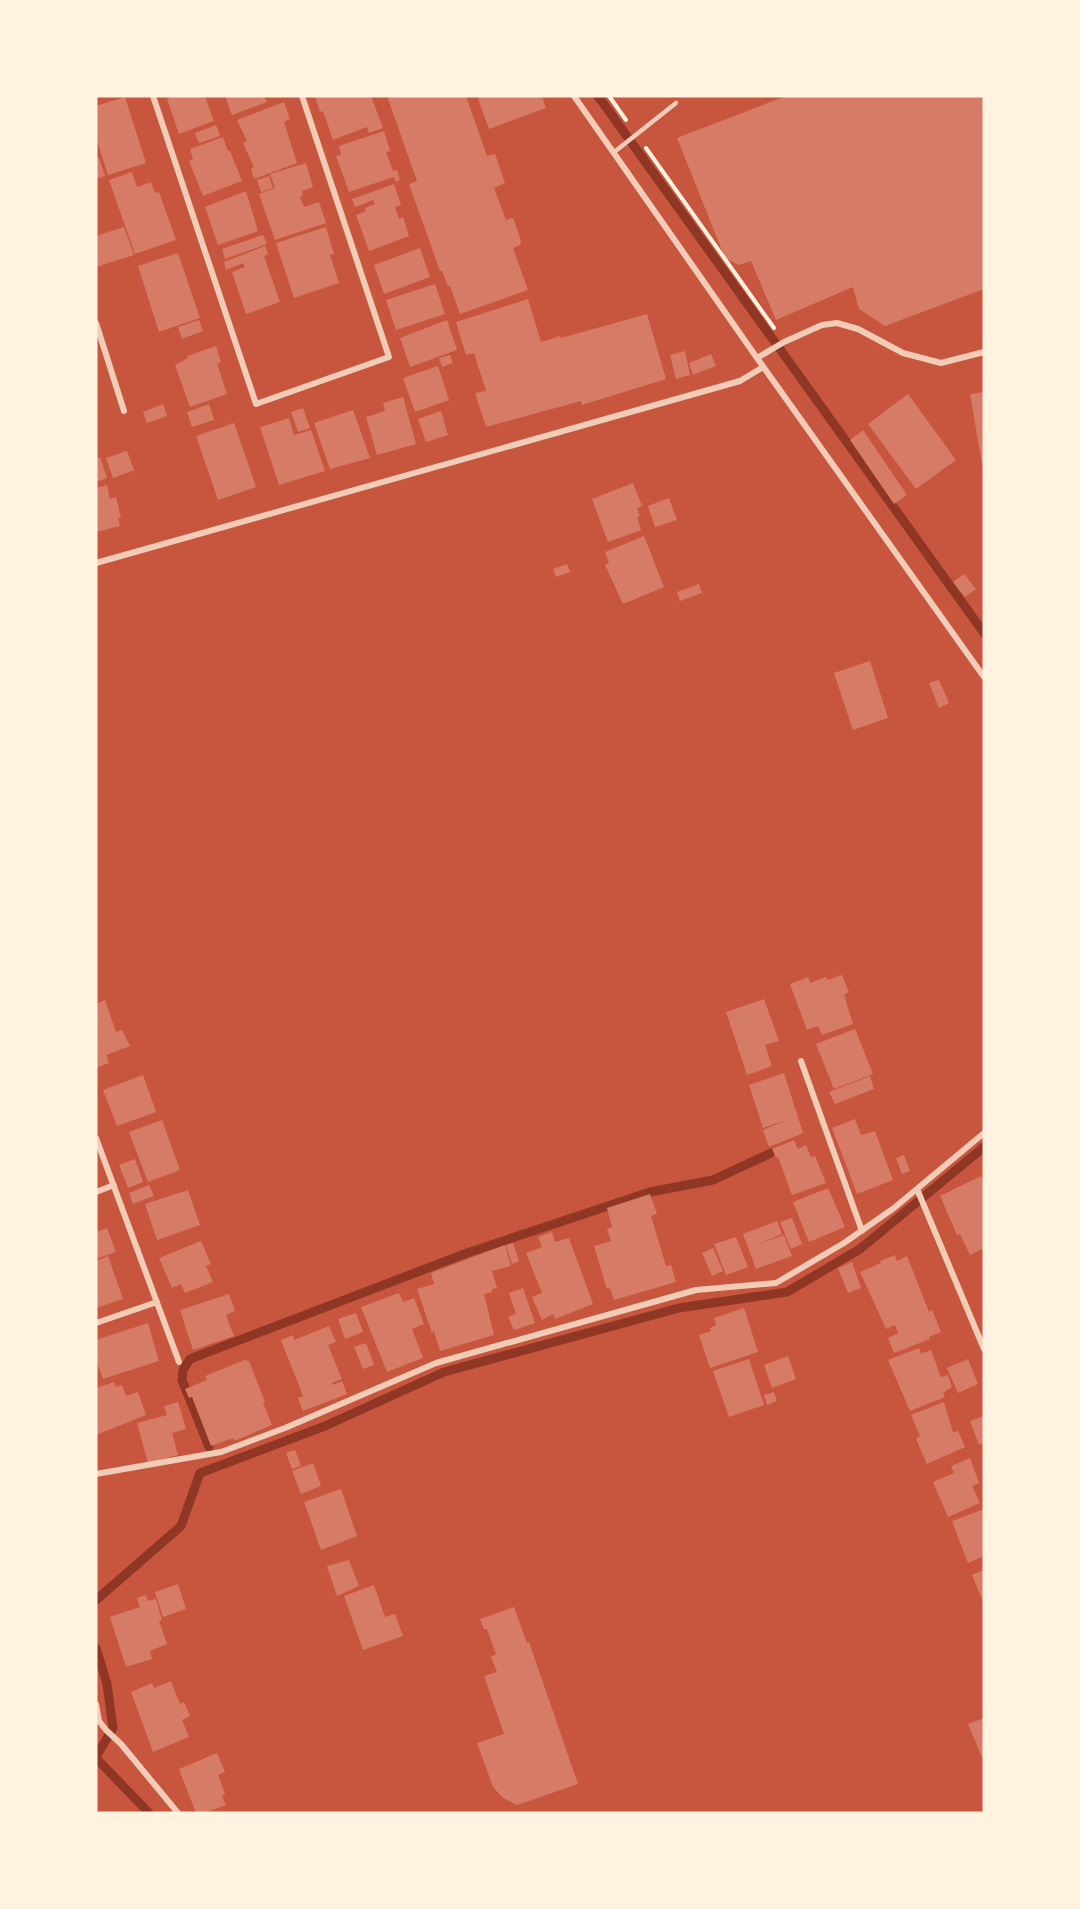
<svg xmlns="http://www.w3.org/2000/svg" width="1080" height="1909" viewBox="0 0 1080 1909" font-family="Signika,sans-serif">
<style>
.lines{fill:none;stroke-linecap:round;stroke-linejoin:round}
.stream{stroke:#8f3625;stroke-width:9}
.building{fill:#d67c66}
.path{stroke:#fff3e0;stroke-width:4}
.service{stroke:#f1ccb7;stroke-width:4.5}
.minor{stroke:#f1ccb7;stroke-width:6}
</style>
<rect width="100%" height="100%" fill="#c8553d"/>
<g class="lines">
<path class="stream" d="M598,96L984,633
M209,1447L182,1380L183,1370L190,1359L467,1253L650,1192L713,1180L771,1153
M96,1600L181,1526L200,1473L325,1426L444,1372L679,1308L787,1292L860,1249L984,1147
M96,1648L107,1684L113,1728L96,1757
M96,1758L149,1813"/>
</g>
<path class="building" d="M172,96H205L214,121L179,134L167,99Z
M225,96H264L267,102L232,115Z
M315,96H371L383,128L369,133L367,127L333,140L323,111L320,112Z
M387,96H466L487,156L495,154L505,183L494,188L506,220L512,218L514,220L521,241L520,245L513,248L528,290L460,314L450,286H448L442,271H440L409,184L417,181Z
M477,96H542L546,108L489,129Z
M786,96H984V289L885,326L859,309L853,287L776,320L751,261L739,265L725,258L677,138Z
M125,97L146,163L108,175L96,137V106Z
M284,102L290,119L284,122L297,163L254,179L251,168L254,167L243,143L247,141L237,120Z
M216,125L220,136L199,143L195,133Z
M384,131L390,151L386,152L393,171L397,170L400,180L396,182L394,177L349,192L336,156L341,155L339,146Z
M223,137L228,151H230L242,181L203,196L189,161L193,159L190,149Z
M99,158L105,176L96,179V159Z
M306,163L313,187L302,191L303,196L300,197L304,207L319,202L326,223L275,240L259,194L275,188L270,174Z
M132,172L137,187L151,182L155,193L159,192L176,240L135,254L109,180Z
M269,176L273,188L261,192L257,180Z
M394,184L401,205L395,207L399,219L403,217L409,236L369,251L356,215L366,211L365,208L375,204L373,200L355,207L352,199Z
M246,191L258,231L218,245L205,207Z
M124,227L134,255L96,267V236Z
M326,227L334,254L330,255L339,283L294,298L276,243Z
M263,235L267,244L225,259L222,249Z
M265,246L268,254L264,256L280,302L246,314L232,272L245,267L243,263L226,270L224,262Z
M420,248L430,277L384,294L374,265Z
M178,253L200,318L159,332L138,266Z
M435,284L445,314L396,330L386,300Z
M528,299L541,342L560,336L561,338L647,314L666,379L582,405L581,401L486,427L475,393L486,391L474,353L466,355L456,322Z
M199,320L203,331L182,339L178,327Z
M447,320L457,350L410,367L400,338Z
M216,346L221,362L217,364L227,394L190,407L175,365L188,358L187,356Z
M685,351L690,375L676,379L670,355Z
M711,354L716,366L693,375L689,363Z
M450,355L453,363L442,367L439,358Z
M438,366L449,400L415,412L403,378Z
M984,392V470H983L970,394Z
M908,394L956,460L916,489L868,424Z
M403,397L416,444L377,455L366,417L385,411L383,403Z
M163,404L167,416L147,423L143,412Z
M209,404L214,420L192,427L187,412Z
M303,408L310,428L298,432L291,412Z
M353,410L370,458L330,469L314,423Z
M441,411L448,435L426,442L418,419Z
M289,418L294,435L311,430L325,471L279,485L260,427Z
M234,423L256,487L218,500L196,436Z
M863,430L907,495L894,504L850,440Z
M127,451L134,470L113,478L106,458Z
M96,454L98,458L100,457L107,478L96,482Z
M633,483L642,506L637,508L640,516L637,517L641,530L608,542L592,499Z
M107,485L110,499L116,497L121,518H118L120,526L96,532V488Z
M669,498L677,520L655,527L648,506Z
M644,536L664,587L623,604L605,565L609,563L605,552Z
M567,564L570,572L556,577L553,569Z
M964,574L976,589L965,597L953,582Z
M699,584L702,593L680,601L677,592Z
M870,661L888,718L853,730L834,673Z
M939,680L949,703L939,708L929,683Z
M842,975L849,992L844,995L853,1024L822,1035L818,1026L807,1030L790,984L808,977L810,983L826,977L828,980Z
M764,999L779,1041L765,1045L772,1066L747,1075L726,1012Z
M105,1000L116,1032L122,1030L130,1046L106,1055L109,1063L96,1068V1004Z
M855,1029L873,1074L834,1089L816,1044Z
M784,1073L803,1133L769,1147L763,1130L789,1119L763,1128L749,1085Z
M143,1075L156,1112L117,1126L103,1090Z
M870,1076L874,1089L835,1104L829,1092Z
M855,1119L861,1135L875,1131L893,1180L857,1194L832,1128Z
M162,1120L180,1170L148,1182L129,1132Z
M794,1140L798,1149L806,1145L811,1157L815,1156L826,1183L792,1195L778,1157L776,1158L772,1149Z
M904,1155L910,1171L902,1174L896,1158Z
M135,1159L143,1182L128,1188L119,1165Z
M981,1176L984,1182V1248L970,1255L960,1234L957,1235L940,1196Z
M149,1185L154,1196L133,1204L129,1193Z
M828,1188L845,1227L809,1242L793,1202Z
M188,1190L200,1225L157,1240L145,1204Z
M650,1194L657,1214L651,1216L666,1266L671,1265L676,1282L614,1300L610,1288L607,1289L594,1246L611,1241L607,1229L612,1227L607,1208Z
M792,1218L802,1244L791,1249L780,1222Z
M777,1221L782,1234L754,1246L784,1235L792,1256L756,1269L743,1234Z
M107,1228L116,1252L96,1259V1232Z
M552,1232L555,1242L569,1238L593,1304L555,1319L553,1314L542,1320L532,1297L542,1293L526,1253L542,1247L538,1237Z
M736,1237L748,1267L726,1275L714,1244Z
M201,1241L211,1264L206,1266L213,1282L185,1293L181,1284L172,1288L159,1258Z
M513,1243L519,1261L512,1264L506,1245Z
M505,1245L511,1266L492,1271L497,1288L492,1289V1292L484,1294L494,1335L440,1351L434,1331L432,1333L417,1289L434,1284L431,1273Z
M713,1248L723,1271L712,1276L702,1253Z
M895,1255L897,1261L907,1256L929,1312L932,1310L941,1332L929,1337L930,1339L894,1353L888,1338L898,1333L895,1325L886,1329L860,1272L881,1263L880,1261Z
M108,1256L123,1299L96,1308V1261Z
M852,1262L861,1288L848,1293L838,1268Z
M523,1288L535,1323L514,1330L508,1317L516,1314L509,1293Z
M399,1293L403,1302L414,1298L424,1324L412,1329L423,1358L387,1372L361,1307Z
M229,1294L235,1311L226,1315L234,1336L193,1350L180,1310Z
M744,1308L758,1352L710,1368L699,1335L711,1331L710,1328L716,1325L714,1318Z
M356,1313L363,1332L345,1339L338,1319Z
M148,1323L159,1361L103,1379L96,1360V1340Z
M329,1326L336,1342L328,1345L342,1379L332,1383L333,1385L342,1381L347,1394L303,1411L298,1398L303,1396L281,1340L293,1335L294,1340Z
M366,1343L374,1365L363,1369L354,1347Z
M919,1348L921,1354L931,1350L941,1377L948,1375L952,1387L943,1393L945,1397L910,1411L888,1360Z
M788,1356L796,1379L772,1388L764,1365Z
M247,1359V1362L249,1361L265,1402L263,1403L272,1425L234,1441L233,1438L211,1446L192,1397L189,1398L185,1389L207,1380L205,1376Z
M749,1359L764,1405L729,1417L713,1371Z
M968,1359L978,1384L958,1393L947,1368Z
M114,1382L116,1387L122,1385L126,1396L138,1392L146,1415L96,1435V1388Z
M774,1392L777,1401L767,1405L764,1395Z
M178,1402L186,1429L172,1433L178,1455L148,1463L137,1423L167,1415L164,1406Z
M944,1402L953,1432L958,1431L965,1447L927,1464L916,1439L920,1436L911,1415Z
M984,1416V1443L979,1445L970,1421Z
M295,1450L301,1466L292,1469L286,1453Z
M970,1458L979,1483L972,1486L980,1503L948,1517L933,1482L954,1473L951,1466Z
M313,1463L321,1486L301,1494L292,1471Z
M341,1489L357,1536L321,1550L304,1502Z
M984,1509V1556L968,1563L952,1521Z
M349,1560L359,1586L337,1596L327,1566Z
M984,1570V1604L972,1575Z
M178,1584L186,1609L163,1617L155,1592Z
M374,1585L385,1617L395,1614L403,1636L363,1650L344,1596Z
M146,1595L148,1601L156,1599L162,1620L159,1621L167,1644L150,1651L152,1659L126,1667L110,1617L140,1607L137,1598Z
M514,1607L527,1643L529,1642L578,1784L517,1805L503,1798L493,1787L477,1743L504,1734L484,1676L497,1672L491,1657L496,1654L487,1629H484L480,1619Z
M171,1681L180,1704L184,1702L190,1716L182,1720L189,1737L153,1752L131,1692L152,1683L154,1688Z
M984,1718V1762L968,1724Z
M217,1753L225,1772L218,1775L225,1794L222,1796L226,1805L205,1813H196L179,1769Z"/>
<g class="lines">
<path class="path" d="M609,96L626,120
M646,148L774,328"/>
<path class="service" d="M613,153L676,103"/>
<path class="minor" d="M153,96L256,404L389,357L302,96
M574,96L757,358L984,677
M96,323L124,411
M757,358L784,342L822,325L837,323L858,329L903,353L941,363L984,352
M96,563L740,381L763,367
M801,1061L862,1231
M96,1138L179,1362
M917,1189L984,1349
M96,1192L114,1185
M96,1323L157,1302
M96,1474L221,1452L285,1428L436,1363L696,1290L776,1283L844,1243L894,1208L984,1133
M96,1704L99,1721L106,1730L121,1744L178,1813"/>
</g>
<rect width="1080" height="1909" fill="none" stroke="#fff3e0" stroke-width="195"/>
</svg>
